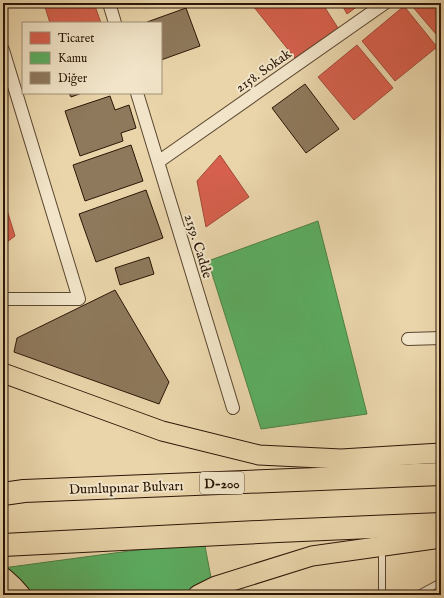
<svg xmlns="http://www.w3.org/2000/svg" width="444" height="598" viewBox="0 0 444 598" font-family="'IM FELL English',serif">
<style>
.shops{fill:#d6604d;stroke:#a24a38}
.public{fill:#5aae61;stroke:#4c8046}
.building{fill:#8e795c;stroke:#2a1606}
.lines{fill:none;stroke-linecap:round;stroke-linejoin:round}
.lane-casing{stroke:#5a462f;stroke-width:8}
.street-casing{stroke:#5a462f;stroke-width:14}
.primary-casing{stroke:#2a1606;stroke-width:21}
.highway-casing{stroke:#2a1606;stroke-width:24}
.lane{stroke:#f1e4c8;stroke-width:6}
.street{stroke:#f1e4c8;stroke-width:12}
.primary{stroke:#ead5ab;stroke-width:19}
.highway{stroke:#ead5ab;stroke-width:22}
.labels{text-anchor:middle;stroke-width:4;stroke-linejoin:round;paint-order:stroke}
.shield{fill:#f1e4c8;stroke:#665440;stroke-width:1}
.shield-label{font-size:13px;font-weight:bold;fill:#2a1606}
.street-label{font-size:14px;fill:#2a1606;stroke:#f1e4c8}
</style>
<rect width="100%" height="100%" fill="#ead5ab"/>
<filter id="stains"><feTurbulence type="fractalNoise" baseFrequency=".005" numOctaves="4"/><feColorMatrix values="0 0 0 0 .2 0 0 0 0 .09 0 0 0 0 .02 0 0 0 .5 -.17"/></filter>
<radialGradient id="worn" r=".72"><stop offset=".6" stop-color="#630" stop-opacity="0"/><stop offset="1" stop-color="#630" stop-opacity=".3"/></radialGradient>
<path class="shops" d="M58,3H94L101,23H50L45,7Z
M144,3H162L146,8Z
M262,3H322L338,28L295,58L253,6Z
M341,3H362L347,14Z
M415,3H441V40L412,6Z
M404,6L437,47L395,81L362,41Z
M357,45L393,88L354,120L318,77Z
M220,155L249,197L206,227L197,181Z
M3,197L15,236L7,242L3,243Z"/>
<path class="public" d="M318,221L367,414L261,429L208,261Z
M204,541L213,588L164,595H3V568Z"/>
<path class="building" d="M186,8L200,46L161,60V23L147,22Z
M305,84L339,129L306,153L272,108Z
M69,93H82L71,97Z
M110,96L115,110L129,105L136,128L121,133L123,141L80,156L65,111Z
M131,145L143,181L85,201L73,165Z
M146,190L163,238L96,262L79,214Z
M149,257L154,274L120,285L115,268Z
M115,290L169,382L159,404L14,352L17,338Z"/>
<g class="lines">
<g class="lane-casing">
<path id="lane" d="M382,595V549
M417,595L441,582"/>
</g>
<g class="street-casing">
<path id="street" d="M109,3L115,23
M3,50L79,299H3
M137,93L233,408
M158,162L385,3
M408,339L441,338"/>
</g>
<g class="primary-casing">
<path id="primary" d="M3,373L162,431L259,455L341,459L441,453
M3,577L13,586L21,595
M198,595L216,586L312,556L441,538"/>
</g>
<g class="highway-casing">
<path id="highway" d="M3,494L24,491L441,474
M3,545L278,531L441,524"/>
</g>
<use href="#lane" class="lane"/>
<use href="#street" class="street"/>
<use href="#primary" class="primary"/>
<use href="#highway" class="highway"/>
</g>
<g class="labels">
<rect class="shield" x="200" y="472" width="44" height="22" rx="3"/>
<g class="shield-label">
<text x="222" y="488">D-200</text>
</g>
<g class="street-label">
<text transform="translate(263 70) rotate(-35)" y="5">2158. Sokak</text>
<text transform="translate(199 246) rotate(73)" y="5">2159. Cadde</text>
<text transform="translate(126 487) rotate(-2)" y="5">Dumlupınar Bulvarı</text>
</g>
</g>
<rect width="444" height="598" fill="none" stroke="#ead5ab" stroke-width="16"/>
<rect x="4" y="4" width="436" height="590" fill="none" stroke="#2a1606" stroke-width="2"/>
<rect x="8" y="8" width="428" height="582" fill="none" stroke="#2a1606"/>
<rect x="22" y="22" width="140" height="72" fill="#f1e4c8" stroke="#a1927a"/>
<rect x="30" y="32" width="20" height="12" fill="#d6604d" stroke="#a1927a"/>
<text x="58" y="42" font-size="12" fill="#2a1606">Ticaret</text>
<rect x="30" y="52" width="20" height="12" fill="#5aae61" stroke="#a1927a"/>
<text x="58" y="62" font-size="12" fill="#2a1606">Kamu</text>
<rect x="30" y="72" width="20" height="12" fill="#8e795c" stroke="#a1927a"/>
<text x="58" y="82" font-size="12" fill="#2a1606">Diğer</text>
<rect width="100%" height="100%" filter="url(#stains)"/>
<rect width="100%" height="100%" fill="url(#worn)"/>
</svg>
